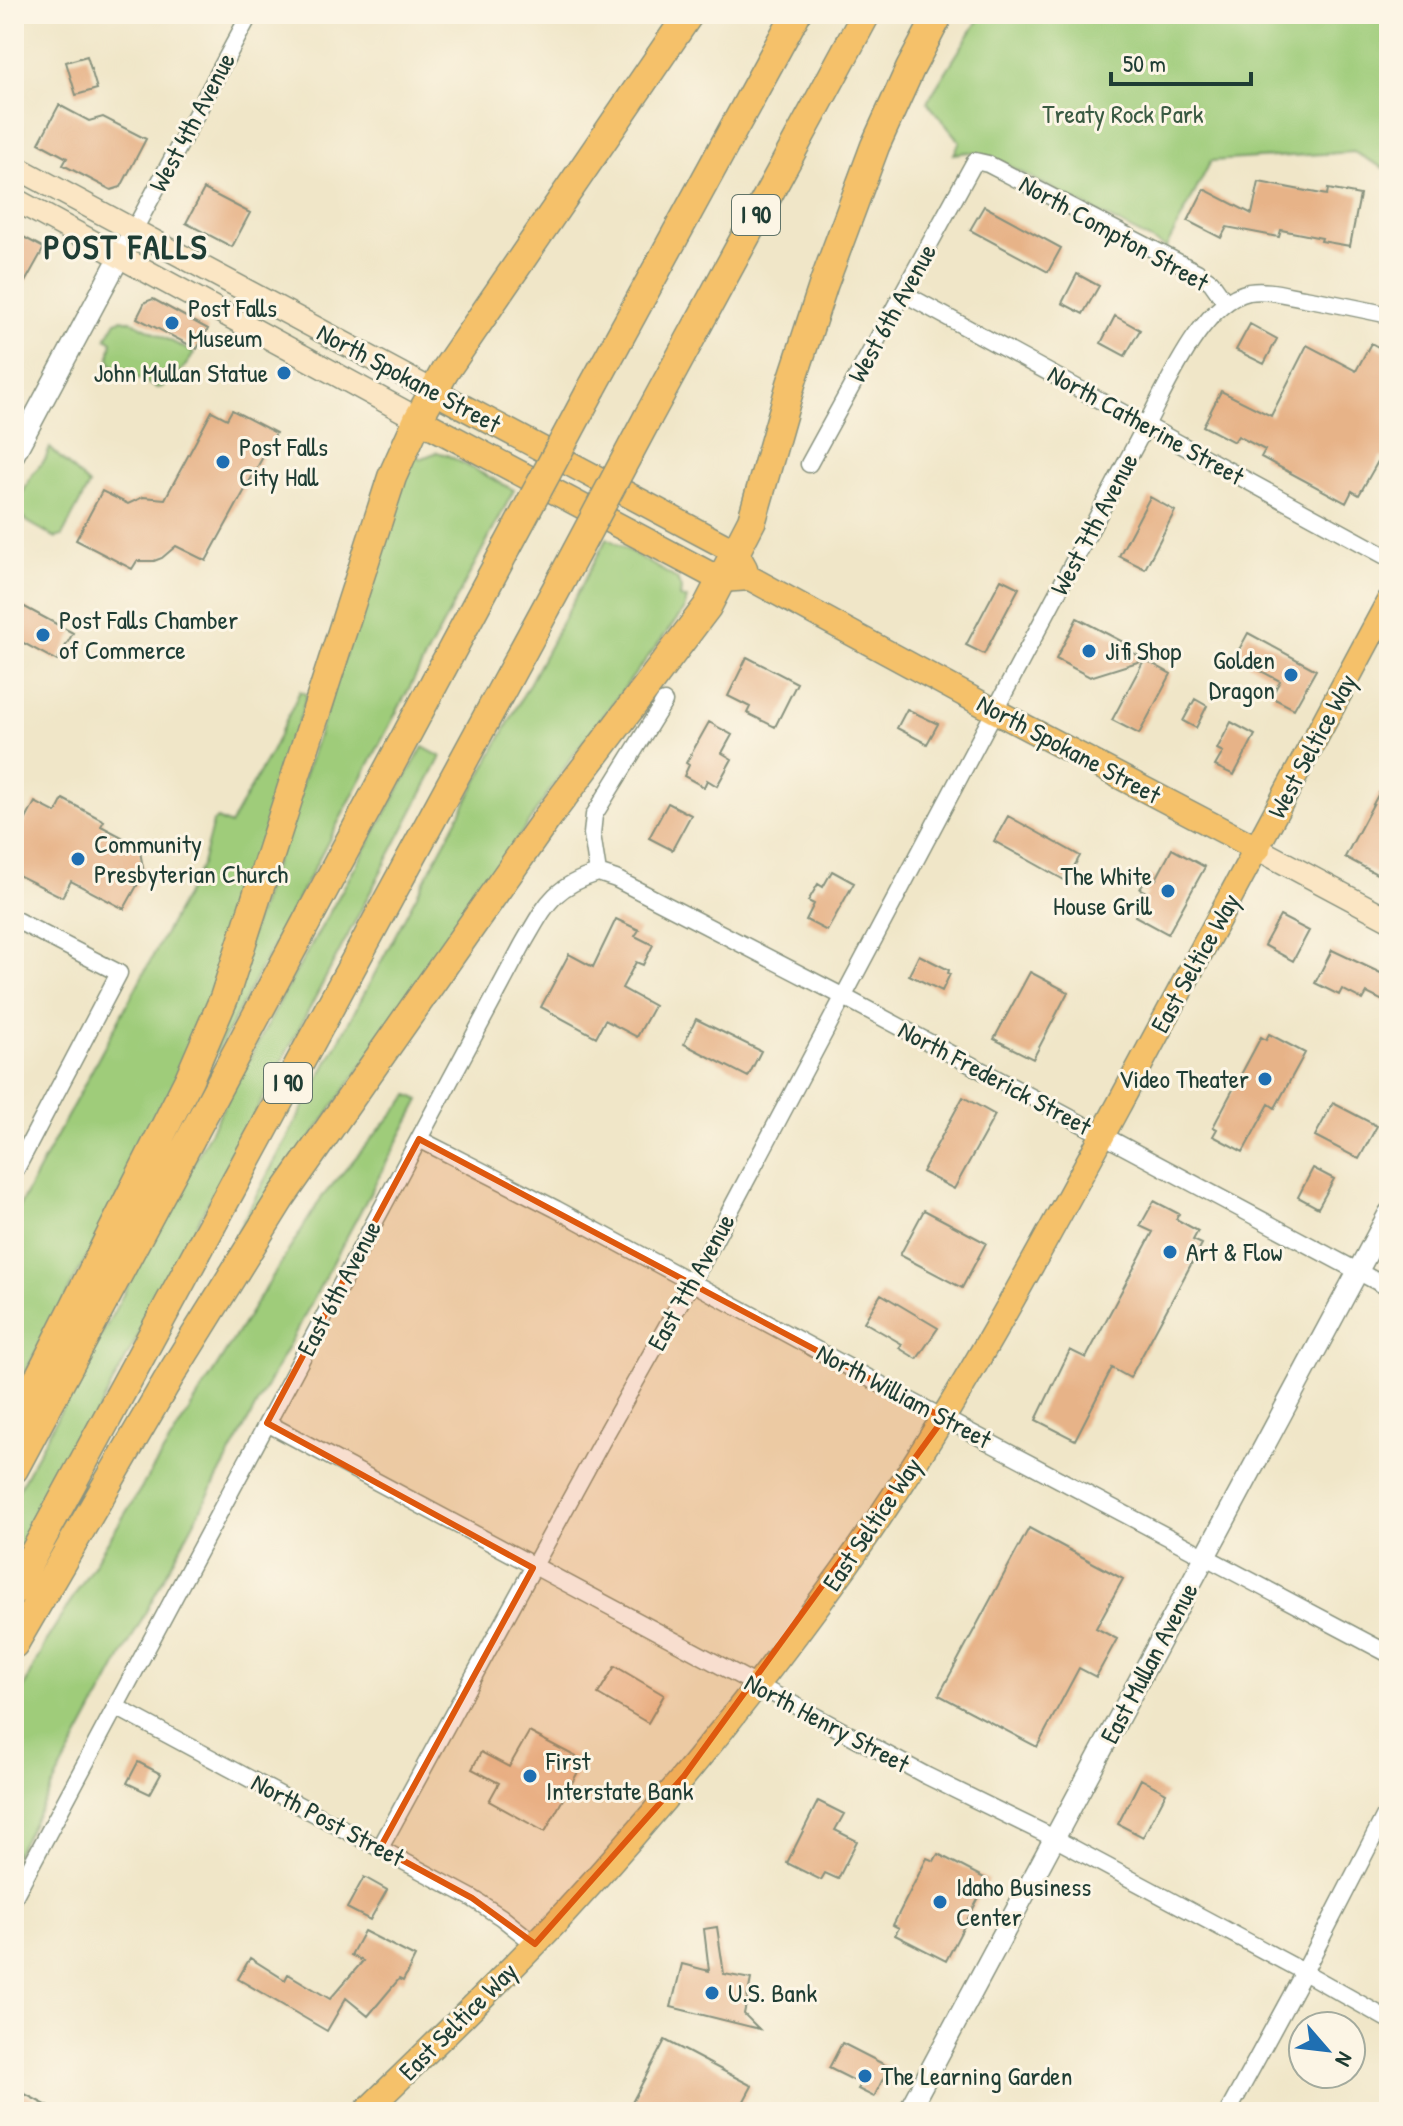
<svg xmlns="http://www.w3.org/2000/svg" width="1403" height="2126" viewBox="0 0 1403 2126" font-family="'Patrick Hand',sans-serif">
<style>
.green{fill:#9fcc7a;stroke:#5f8457;stroke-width:2}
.building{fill:#e7b388}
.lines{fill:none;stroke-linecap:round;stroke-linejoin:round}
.minor-casing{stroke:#88927e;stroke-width:19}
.tertiary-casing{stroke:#88927e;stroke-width:23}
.secondary-casing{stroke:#88927e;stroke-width:25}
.primary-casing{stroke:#88927e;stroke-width:27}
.motorway-casing{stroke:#88927e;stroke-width:31}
.minor{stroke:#fff;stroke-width:16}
.tertiary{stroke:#fff;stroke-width:20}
.secondary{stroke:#fbe6c4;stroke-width:22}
.primary{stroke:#f5c16b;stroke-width:24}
.motorway{stroke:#f5c16b;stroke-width:28}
.motorway-bridge-casing{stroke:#88927e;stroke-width:31;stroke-linecap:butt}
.motorway-bridge{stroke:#f5c16b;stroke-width:28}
.marked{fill:#de580e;fill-opacity:0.2;stroke:#de580e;stroke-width:6;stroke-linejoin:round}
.poi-dot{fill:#1f6fb2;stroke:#fcf5e5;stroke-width:3}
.labels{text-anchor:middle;stroke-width:6;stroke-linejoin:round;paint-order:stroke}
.shield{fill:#fcf5e5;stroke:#617469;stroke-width:2}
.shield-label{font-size:24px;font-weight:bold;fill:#1f3d34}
.park-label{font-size:26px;fill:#395a42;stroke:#fcf5e5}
.street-label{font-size:26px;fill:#1f3d34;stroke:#fcf5e5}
.poi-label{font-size:26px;fill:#1f3d34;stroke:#fcf5e5;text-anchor:start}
.district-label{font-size:34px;font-weight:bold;letter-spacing:2px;fill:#1f3d34;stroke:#fcf5e5}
</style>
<rect width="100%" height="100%" fill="#fcf5e5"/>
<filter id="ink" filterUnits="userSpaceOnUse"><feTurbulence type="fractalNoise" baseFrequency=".0125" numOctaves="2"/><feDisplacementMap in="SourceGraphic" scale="16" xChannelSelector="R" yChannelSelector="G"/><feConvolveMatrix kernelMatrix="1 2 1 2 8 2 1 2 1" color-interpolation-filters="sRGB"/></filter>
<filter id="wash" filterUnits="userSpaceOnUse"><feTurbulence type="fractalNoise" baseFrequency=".006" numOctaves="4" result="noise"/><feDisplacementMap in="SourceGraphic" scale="32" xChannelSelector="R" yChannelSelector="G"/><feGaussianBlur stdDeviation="1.8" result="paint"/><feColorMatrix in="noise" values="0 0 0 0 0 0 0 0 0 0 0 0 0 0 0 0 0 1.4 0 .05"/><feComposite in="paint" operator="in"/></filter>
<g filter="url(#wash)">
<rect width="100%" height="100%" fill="#f0e6c8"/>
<path class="green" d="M982,14H1389V171L1354,152L1211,161L1166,248L992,157L968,152L954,154L960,142L927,102Z
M122,319L134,322L194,353C186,368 175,377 162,387L157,388L112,365L109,358L112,342L106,338L116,321Z
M50,448L89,485L62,536L56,538L28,522L21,516L17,504L33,473L45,460Z
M414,452L420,459L437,452L447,455L514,490L200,1084Z
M607,538L677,579L681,589L680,597L687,599L684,610L576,751L467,915L237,1244L232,1248L237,1232Z
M300,691L307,695L206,1018L168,1103L14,1394V1216L202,864L213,822L217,819L230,825L272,750Z
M423,747L441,757L153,1308L14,1569V1498L292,979Z
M409,1095L420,1100L14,1858V1708L46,1641L322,1197Z"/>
<g id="blocks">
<path class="building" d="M87,56L97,89L76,95L66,62Z
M59,105L89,121L103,117L146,139L121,187L111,190L63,165L67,158L39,143Z
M1259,182L1327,195L1328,189L1360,195L1350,246L1321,241L1322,238L1281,230L1279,237L1227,227L1221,238L1188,221L1204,189L1252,214Z
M204,189L250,213L232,247L186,223Z
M984,206L1061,248L1048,272L970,230Z
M14,232L44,248L14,302Z
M1077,274L1099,286L1083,314L1062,303Z
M153,299L208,329L197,349L137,318L145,302Z
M1115,316L1140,330L1125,356L1101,343Z
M1250,324L1277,339L1264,364L1236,350Z
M1371,343L1389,353V460L1381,456L1359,495L1352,491L1346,503L1261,457L1265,450L1238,436L1234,442L1203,426L1221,391L1271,416L1307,345L1356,371Z
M232,410L276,433L206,561L176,546L162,558L154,561H137L132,569L76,540L102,491L128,504L143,497L165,499L212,411L227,419Z
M1150,497L1175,511L1145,569L1119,556Z
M1001,579L1019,588L984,654L966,645Z
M21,605L73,633L57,661L14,638V618Z
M1077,618L1123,642L1121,646L1171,674L1139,734L1112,720L1144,660L1090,677L1056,659Z
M1248,633L1316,670L1294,709L1271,697L1280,681L1235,657Z
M747,657L797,683L775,727L747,713L750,707L728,696Z
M1195,699L1207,706L1196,728L1183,721Z
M907,709L938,724L927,744L897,728Z
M709,722L732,735L722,753L732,759L717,786L707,780L704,787L684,776L689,765L686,763Z
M1231,722L1255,735L1234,775L1215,766L1223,752L1217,749Z
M1379,793L1389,798V864L1382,877L1345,857Z
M63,799L104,821L101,826L139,846L144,873L124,909L71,881L62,897L14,873V842L35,802L56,813Z
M668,803L691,815L672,850L649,838Z
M1008,816L1080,856L1066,881L994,841Z
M1172,849L1205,867L1168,934L1135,916L1148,893L1140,889L1149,875L1156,879Z
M832,871L854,883L827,931L806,920L814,904L808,901L818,884L823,887Z
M1280,916L1309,931L1293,961L1264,945Z
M616,919L639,930L635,936L653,945L643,965L636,962L622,988L654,1006L637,1037L605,1020L596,1037L541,1007L569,954L593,967Z
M1332,950L1389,977V1004L1367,993L1363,1000L1342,989L1339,995L1315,983Z
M919,955L949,970L948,973L950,974L942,991L909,975Z
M1030,972L1068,992L1033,1059L994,1039Z
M696,1019L761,1051L748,1077L684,1044Z
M1269,1034L1305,1053L1275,1108L1269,1104L1243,1152L1213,1136L1217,1129L1213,1127L1261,1037L1266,1040Z
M963,1097L995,1115L954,1189L922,1172Z
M1333,1103L1377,1126L1359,1159L1315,1136Z
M1313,1168L1334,1179L1318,1208L1298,1197Z
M1154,1201L1179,1214L1176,1219L1198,1231L1193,1240L1202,1244L1130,1378L1112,1368L1075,1440L1036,1420L1070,1350L1086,1358L1153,1232L1140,1226Z
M924,1210L986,1243L962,1288L900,1255Z
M881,1294L938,1328L917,1359L899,1348L902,1344L864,1322Z
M1029,1528L1123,1579L1096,1628L1117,1639L1096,1677L1079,1668L1037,1747L939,1695Z
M615,1666L664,1695L648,1723L598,1694Z
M529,1732L584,1761L545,1832L489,1801L499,1783L472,1769L481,1752L509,1767Z
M138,1762L161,1774L150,1794L127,1783Z
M1141,1779L1166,1793L1143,1837L1118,1824Z
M818,1801L844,1814L835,1830L857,1841L838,1879L825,1873L821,1880L787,1863Z
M938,1854L988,1880L946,1961L895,1935L899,1928L893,1925L927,1858L934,1861Z
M364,1877L387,1890L370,1920L347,1908Z
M717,1927L724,1974L751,1979L744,2014L759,2029L671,2007L682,1964L709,1971L704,1929Z
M364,1931L415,1957L403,1981L399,1979L368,2016L346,1998L327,2031L238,1979L250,1958L285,1980L288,1974L330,1999L363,1961L351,1955Z
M665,2040L752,2086L738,2112H627Z
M842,2043L889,2067L874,2097L858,2089L861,2084L829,2068Z
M23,2093L59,2112H14Z"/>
</g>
</g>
<g filter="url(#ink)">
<use href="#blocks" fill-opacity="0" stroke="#88927e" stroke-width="2"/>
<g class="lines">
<g class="minor-casing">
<path id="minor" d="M134,230L250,14
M903,293L1389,558
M809,464L975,161L988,164L1197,272L1211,282L1226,303
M598,873L616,879L844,997L1389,1288
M598,873L592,834L594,815L664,702
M14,919L119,973L14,1173
M419,1139L556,1209L913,1402L1389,1654
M267,1423L927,1776L1054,1838L1304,1972L1389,2020
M116,1707L472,1898L501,1917L535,1944
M380,1848L602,1441L703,1262L1146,425C1167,386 1202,302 1249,292C1267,289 1286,295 1304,298C1332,303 1361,309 1389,315
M14,1897L523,944C546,905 552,887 598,873
M1228,2112L1304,1972L1389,1807"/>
</g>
<g class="tertiary-casing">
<path id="tertiary" d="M14,455L134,230
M908,2112L1389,1213"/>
</g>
<g class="secondary-casing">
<path id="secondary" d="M14,166L433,391
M14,199L418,419
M1258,849L1389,919"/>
</g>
<g class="primary-casing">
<path id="primary" d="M433,391L736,552L745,568
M418,419L721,580L750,578L995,711L1258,849
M365,2112C431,2048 498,1984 561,1917C663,1806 759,1688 846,1566C951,1418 1037,1257 1123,1097C1212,932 1301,767 1389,601"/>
</g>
<g class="motorway-casing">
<path id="motorway" d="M592,388L796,14
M648,417L866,14
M14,1427L189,1079L224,998L392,477L418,419L445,371L689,14
M14,1469L507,547
M14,1590L563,577
M14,1644L170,1376L280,1199L547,818L707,607L752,520L791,384L824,283L875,146L910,69L939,14"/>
</g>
<use href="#minor" class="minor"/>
<use href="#tertiary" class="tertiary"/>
<use href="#secondary" class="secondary"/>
<use href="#primary" class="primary"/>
<use href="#motorway" class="motorway"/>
<g class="motorway-bridge-casing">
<path id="motorway-bridge" d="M507,547L592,388
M563,577L648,417"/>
</g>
<use href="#motorway-bridge" class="motorway-bridge"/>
</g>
</g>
<path class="marked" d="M419,1139L944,1418L684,1776L535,1944L472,1898L380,1848L533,1568L267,1423Z"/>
<g class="poi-dot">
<circle cx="172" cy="323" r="8"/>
<circle cx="284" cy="373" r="8"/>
<circle cx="223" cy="462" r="8"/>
<circle cx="43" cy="635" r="8"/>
<circle cx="1089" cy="651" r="8"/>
<circle cx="1291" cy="675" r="8"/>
<circle cx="78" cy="859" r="8"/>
<circle cx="1168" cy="891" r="8"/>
<circle cx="1265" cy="1079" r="8"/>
<circle cx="1170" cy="1252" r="8"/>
<circle cx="530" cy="1776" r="8"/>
<circle cx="940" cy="1902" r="8"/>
<circle cx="712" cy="1993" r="8"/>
<circle cx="865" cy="2076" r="8"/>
</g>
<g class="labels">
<g class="shield">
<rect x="732" y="195" width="48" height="40" rx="6"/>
<rect x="264" y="1063" width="48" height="40" rx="6"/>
</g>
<g class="shield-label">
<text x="756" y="223">I 90</text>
<text x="288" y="1091">I 90</text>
</g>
<g class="park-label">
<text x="1123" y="123">Treaty Rock Park</text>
</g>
<g class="street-label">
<text transform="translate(192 122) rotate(-62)" y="9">West 4th Avenue</text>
<text transform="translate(1114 233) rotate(29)" y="9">North Compton Street</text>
<text transform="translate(892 313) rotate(-61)" y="9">West 6th Avenue</text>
<text transform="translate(409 378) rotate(28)" y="9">North Spokane Street</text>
<text transform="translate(1146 425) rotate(29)" y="9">North Catherine Street</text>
<text transform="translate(1094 524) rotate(-62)" y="9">West 7th Avenue</text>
<text transform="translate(1312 746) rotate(-62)" y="9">West Seltice Way</text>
<text transform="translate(1069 749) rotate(28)" y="9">North Spokane Street</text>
<text transform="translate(1195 963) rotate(-61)" y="9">East Seltice Way</text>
<text transform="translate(995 1078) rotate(28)" y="9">North Frederick Street</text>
<text transform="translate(691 1282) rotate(-61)" y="9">East 7th Avenue</text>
<text transform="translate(339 1288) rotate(-62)" y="9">East 6th Avenue</text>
<text transform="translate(904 1396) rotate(28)" y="9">North William Street</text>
<text transform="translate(872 1524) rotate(-56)" y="9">East Seltice Way</text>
<text transform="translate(1149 1663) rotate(-62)" y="9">East Mullan Avenue</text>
<text transform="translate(827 1723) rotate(28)" y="9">North Henry Street</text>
<text transform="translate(328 1820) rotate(28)" y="9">North Post Street</text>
<text transform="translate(458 2021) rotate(-45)" y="9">East Seltice Way</text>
</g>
<g class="poi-label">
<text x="188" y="317">Post Falls<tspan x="188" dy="30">Museum</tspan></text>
<text x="268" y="382" text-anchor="end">John Mullan Statue</text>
<text x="239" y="456">Post Falls<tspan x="239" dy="30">City Hall</tspan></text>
<text x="59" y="629">Post Falls Chamber<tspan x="59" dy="30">of Commerce</tspan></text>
<text x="1105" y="660">Jifi Shop</text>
<text x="1275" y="669" text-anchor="end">Golden<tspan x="1275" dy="30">Dragon</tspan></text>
<text x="94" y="853">Community<tspan x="94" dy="30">Presbyterian Church</tspan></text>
<text x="1152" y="885" text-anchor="end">The White<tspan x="1152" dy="30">House Grill</tspan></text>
<text x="1249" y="1088" text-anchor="end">Video Theater</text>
<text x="1186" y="1261">Art &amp; Flow</text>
<text x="546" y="1770">First<tspan x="546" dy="30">Interstate Bank</tspan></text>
<text x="956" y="1896">Idaho Business<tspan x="956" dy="30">Center</tspan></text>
<text x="728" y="2002">U.S. Bank</text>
<text x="881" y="2085">The Learning Garden</text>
</g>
<g class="district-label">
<text x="126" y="259">POST FALLS</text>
</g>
</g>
<rect width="1403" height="2126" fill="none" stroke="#fcf5e5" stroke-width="48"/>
<g transform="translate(1327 2050) rotate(118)"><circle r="38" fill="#fcf5e5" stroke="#a4ab9e" stroke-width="2"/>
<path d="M0-6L14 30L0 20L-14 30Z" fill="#1f6fb2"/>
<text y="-12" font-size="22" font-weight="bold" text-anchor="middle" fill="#1f3d34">N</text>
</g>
<path d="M1111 72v12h140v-12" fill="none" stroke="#1f3d34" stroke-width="4"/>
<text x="1123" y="72" font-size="24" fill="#1f3d34" stroke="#fcf5e5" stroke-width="6" paint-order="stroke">50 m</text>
</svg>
